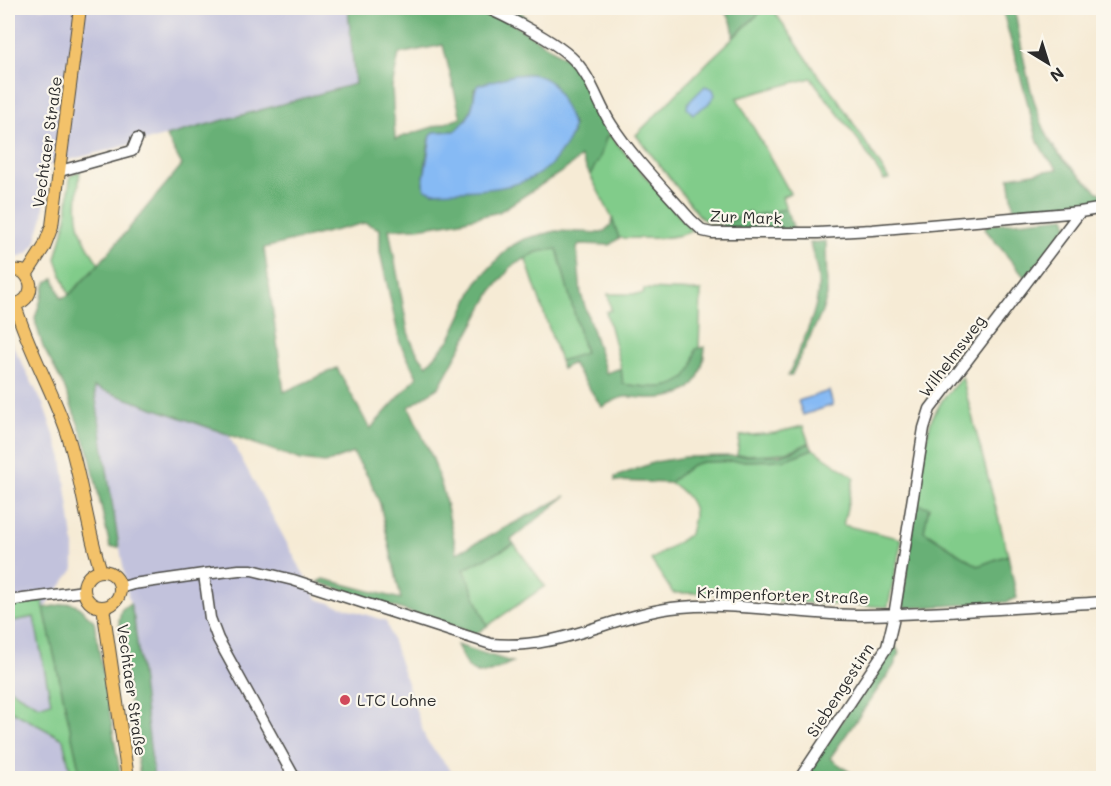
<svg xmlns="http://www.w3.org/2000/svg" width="1111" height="786" viewBox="0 0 1111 786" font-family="Mali,sans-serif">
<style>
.industrial{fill:#c2c2dc}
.green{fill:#81cc8a;stroke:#567c5a;stroke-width:1.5}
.forest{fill:#68b076;stroke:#4a6e50;stroke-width:1.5;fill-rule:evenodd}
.water{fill:#86baf4;stroke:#587290;stroke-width:1.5}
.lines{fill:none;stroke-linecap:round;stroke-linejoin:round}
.minor-casing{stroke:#494844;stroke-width:13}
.major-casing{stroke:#494844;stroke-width:14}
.minor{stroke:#fff;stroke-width:10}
.major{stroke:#f3c26a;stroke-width:12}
.poi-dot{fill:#d1495b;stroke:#fbf7ec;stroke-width:2}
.labels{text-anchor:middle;stroke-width:4.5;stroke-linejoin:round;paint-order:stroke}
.street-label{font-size:16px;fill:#2b2b2b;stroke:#fbf7ec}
.poi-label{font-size:16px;fill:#2b2b2b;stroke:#fbf7ec;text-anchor:start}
</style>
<rect width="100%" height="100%" fill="#fbf7ec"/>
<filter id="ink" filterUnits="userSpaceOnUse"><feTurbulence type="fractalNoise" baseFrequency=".0167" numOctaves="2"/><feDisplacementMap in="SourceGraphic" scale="12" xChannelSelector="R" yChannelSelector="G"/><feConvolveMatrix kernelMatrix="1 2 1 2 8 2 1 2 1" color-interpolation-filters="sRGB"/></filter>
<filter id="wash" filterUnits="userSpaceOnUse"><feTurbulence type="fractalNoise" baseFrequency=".008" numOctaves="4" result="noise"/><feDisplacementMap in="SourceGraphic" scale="24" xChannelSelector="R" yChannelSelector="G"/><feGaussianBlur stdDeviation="1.35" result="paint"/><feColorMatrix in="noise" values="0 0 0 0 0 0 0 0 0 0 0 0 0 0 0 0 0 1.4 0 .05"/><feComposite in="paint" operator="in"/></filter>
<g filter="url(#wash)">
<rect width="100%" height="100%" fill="#f6ebd5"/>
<path class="industrial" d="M8,8H348L355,84L224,121L49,165L43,217L35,243L28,253L21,256L8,257Z
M8,336L44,406L62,458L74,546V569L44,609L81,778H8Z
M93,387L228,434L317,599L386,621L426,740L457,778H154L134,619L128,596Z"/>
<path class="green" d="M765,8H772L819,76L837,98L889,179L884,180L859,141L811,78L737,98L790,193L782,197L786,209L751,216L749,212C730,221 720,230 701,218L636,135L710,60Z
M609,134L692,231C669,241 643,238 619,238L612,218L590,175L600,157L606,138Z
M80,171C76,214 73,227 99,264L69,295L56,259L67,217L70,176Z
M557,248L585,354L560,361L525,257L537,252Z
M644,289L701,291L699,348L696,349C694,354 694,362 692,368C679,395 646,387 623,384L621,368L606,312L611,310L608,294H643Z
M962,377L1008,555L978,566L924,531L916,504L928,431L932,418L943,399Z
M803,426L809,443C779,458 768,453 737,455L740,436L775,433Z
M813,449L854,477L843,525L902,539L888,607L785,602L727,593H673L651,560L690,534C691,528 694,520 694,514C694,501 680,487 669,483L692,465L702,462L784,460Z
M514,544L545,586L487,626L464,569Z
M43,600L44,608L81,778H72L63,739L8,709V688L39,706L51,702L34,617L8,622V605Z"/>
<path class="forest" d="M348,8H481L510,22L572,62L590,91L609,134L606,138L600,157L590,175L581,157L566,169L499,212L456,222L418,228L389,229L408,332C412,345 417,355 427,365L450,339L477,282L508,248L524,239L556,231L602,233L611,225L612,218L619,238L610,245L579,244L577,249L581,294L606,373L621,368L623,384C646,387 680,395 692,367C694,362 694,354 696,349L705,347C702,390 684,400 643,398C637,398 630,396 624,397C616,399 609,403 602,407L572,363L562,369L560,361L585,353L557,249L537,252L512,266L492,291L439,387L409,407L433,459L444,494L457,553L566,496L511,540L514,544L464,569L487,626L476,634L318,582L324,579L401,599L380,504L370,480L353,453L325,463L301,460L94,387L119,547H110L89,452L63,384L43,347L36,324L35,318L46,283L54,278L61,298L69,295L99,264L182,165L166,136L355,84ZM443,45L461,118L395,139L392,87L399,54ZM553,84L573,124L572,134L550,166L532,178L501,186L433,192L423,184L429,140L434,132L455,131C468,120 475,106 474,89ZM365,223L380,229V252L400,343L417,377L370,429L337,368L284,392L264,248Z
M492,8H518L530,23L528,27Z
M720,8H765L733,37C734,23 730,16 720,8Z
M1002,8H1014L1015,11C1022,52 1032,114 1055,149C1066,165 1084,178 1098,192L1103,194V203L1014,211L1009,177L1058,169L1046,156L1038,142Z
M786,209L794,229L723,230L722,225L750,212L752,216Z
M1065,217L1068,225L1026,279L985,229L986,225Z
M826,241L827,296L822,312L791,376H788C799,348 821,309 818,279C817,267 813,255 810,243Z
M809,443L813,449L784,460L702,462L692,465L669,483L615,481V477L655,462L685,457L780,455L793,451Z
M916,504L929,507L924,531L978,566L1008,555L1017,598L1007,602L908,608L902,605Z
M69,603L75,604L94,621L121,778H81L44,608Z
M130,603L134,619L154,778H140L119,621L121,610Z
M894,643L899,653L894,666L830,758L858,778H803Z
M457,645L512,662C496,669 478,683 465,663C462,657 460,651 457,645Z"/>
<path class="water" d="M531,74C555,79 555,88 565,107C575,126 575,132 563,149C558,155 554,163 548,167C518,193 470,190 433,192L425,189L423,184L431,135L434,132L455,131C463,124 469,118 472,107C475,99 473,91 478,85L514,75Z
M705,86L713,89L715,95L708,104L693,114L687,108L688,103Z
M829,391L833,405L803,415L798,401Z"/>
</g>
<g filter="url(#ink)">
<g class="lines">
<g class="minor-casing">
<path id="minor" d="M487,8C513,20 550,38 571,57C591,75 597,102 611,124C632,157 665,190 691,220L703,231L712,233H818L872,230L1080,212L1104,208
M60,171L132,151L137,139
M204,574L210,618L218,639L293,775L297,778
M120,588L133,584L204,574L239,570H252L293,580L491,644C562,651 614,613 681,607C742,602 802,615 863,615C943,614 1024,607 1104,602
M8,601L84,591
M800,778L887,647L893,622L924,428L930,409L1080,212"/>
</g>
<g class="major-casing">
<path id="major" d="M8,270L22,271C39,285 28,307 8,304
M26,275L44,247L52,226L80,8
M15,305C28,349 52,389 67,433C82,478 86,526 101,571
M84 589a18 18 0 1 1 36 0a18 18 0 1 1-36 0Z
M103,607L128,778"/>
</g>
<use href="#minor" class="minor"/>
<use href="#major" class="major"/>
</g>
</g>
<circle class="poi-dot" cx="345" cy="700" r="6"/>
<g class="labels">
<g class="street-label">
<text transform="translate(47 142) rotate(-82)" y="6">Vechtaer Straße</text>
<text transform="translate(746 217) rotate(2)" y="6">Zur Mark</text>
<text transform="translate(952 356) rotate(-53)" y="6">Wilhelmsweg</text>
<text transform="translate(783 595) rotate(2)" y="6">Krimpenforter Straße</text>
<text transform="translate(132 690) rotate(82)" y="6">Vechtaer Straße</text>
<text transform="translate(840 690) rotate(-57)" y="6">Siebengestirn</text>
</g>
<g class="poi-label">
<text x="357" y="706">LTC Lohne</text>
</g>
</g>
<rect width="1111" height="786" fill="none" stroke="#fbf7ec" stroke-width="30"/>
<g transform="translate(1048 63) rotate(142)" stroke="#fbf7ec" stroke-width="4.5" paint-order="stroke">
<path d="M0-4.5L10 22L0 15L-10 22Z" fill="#2b2b2b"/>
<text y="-9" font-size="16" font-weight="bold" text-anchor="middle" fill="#2b2b2b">N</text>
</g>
</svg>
